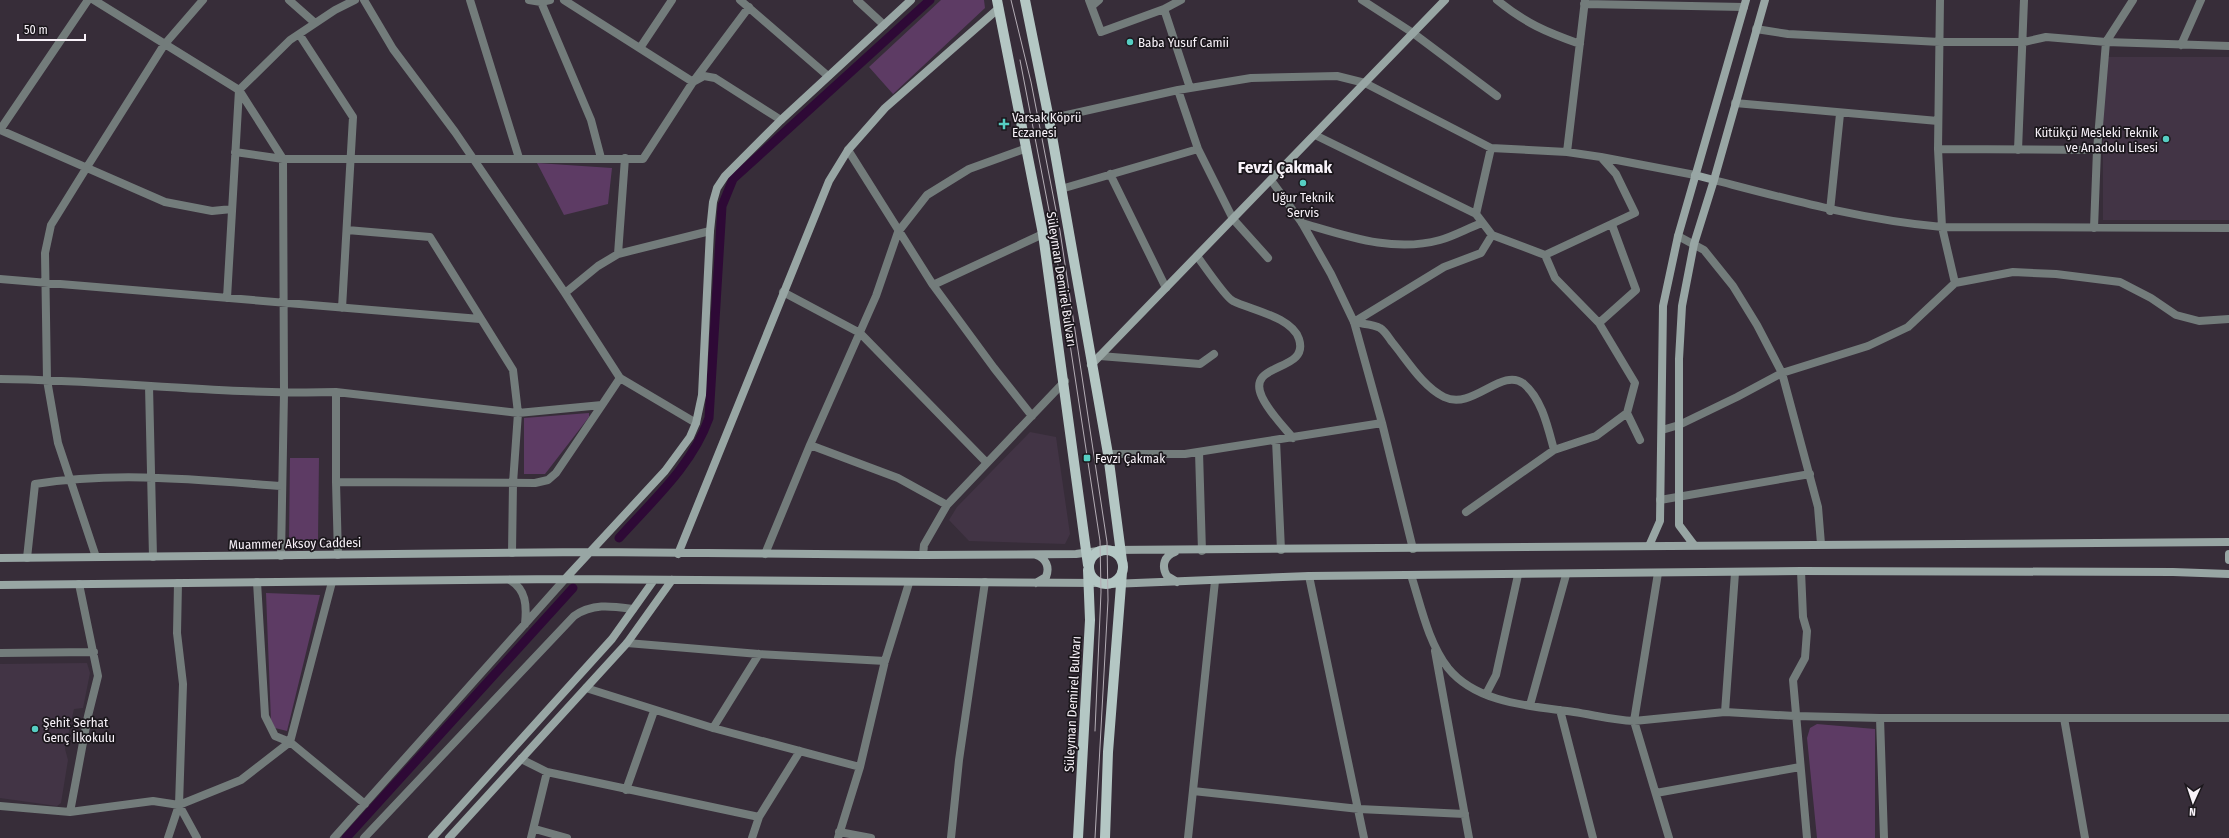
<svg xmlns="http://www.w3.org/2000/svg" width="2229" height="838" viewBox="0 0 2229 838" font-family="'Fira Sans Condensed',sans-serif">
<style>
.built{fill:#423445}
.green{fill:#5d3b64}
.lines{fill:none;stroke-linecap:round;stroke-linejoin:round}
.canal{stroke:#2e0936;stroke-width:9}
.street{stroke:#737c7b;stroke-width:8}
.secondary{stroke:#98a6a4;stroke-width:8}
.primary{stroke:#b4c7c4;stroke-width:10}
.tram{stroke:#b4adb5;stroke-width:1}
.poi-dot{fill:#56cec3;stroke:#1b171c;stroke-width:1.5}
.labels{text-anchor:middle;stroke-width:3.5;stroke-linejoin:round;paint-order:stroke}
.poi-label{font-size:13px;fill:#f8f2f9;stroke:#1b171c;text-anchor:start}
.street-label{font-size:13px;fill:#f8f2f9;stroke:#1b171c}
.district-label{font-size:17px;font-weight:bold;fill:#f8f2f9;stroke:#1b171c}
</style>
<rect width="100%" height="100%" fill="#372d39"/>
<path class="built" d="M2103,57H2229V220H2103Z
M1030,432L1056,437L1070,534L1065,544L969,541L949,520L957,507Z
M87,663L90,673L83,708L74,709L65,749L68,760L61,803L57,806L0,798V664Z"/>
<path class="green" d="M941,0H984L985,8L893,94L869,67Z
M537,163L612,168L608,204L564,215Z
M589,413V417L545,474H524V418Z
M290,458H319L318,540H289Z
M266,593L320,595L287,731L275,728L271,721Z
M1817,724L1875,729V838H1817L1807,738L1810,728Z"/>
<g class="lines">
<path class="canal" d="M619,538C653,500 692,466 709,418L722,206L733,179L930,0
M346,838L573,588"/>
<path class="street" d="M94,0L239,90L283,159L284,393L281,556
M289,0L315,23
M364,0L393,49L455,132L565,293L598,266L618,254L710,231
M470,0L519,158
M529,0L541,2L550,0
M564,0L693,82L704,76L715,78L781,120
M740,0L828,76
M857,0L884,25
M1089,0L1101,32L1164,9L1181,0
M1362,0L1413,33L1497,96
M1497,0C1525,23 1546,32 1580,44
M1940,0L1938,149L1942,227L1955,283
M541,2L591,120L601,158
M1584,4L1744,7
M1092,6L1099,0
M1164,9L1190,88
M1756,29L1788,34L1940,42H2024L2046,37L2106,42L2229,46
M299,34L353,117L342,308
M2181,45L2201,0
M640,48L672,0
M1178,90L1198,149L1233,219L1268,258
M1735,103L1938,121
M1049,119L1178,90L1251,78L1337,76L1365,83L1491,148L1567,152L1601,157L1616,174L1635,213L1545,255L1492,235L1476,214L1315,135
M0,130L165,202L212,211L232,209
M0,130L88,0
M1938,149L2097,150
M848,150L933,285L994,368L1032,416
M2018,150L2024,0
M235,152L283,159H643L693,82L749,7
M1567,152L1585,0
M1601,157L1695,175
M1110,174L1166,288
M1271,180L1302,223L1331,274L1354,322L1382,423L1413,549
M1714,180C1791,200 1863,220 1942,227L2229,228
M1061,189L1198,149
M1830,211L1840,114
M1476,214L1491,148
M1302,223C1347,236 1393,253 1440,240C1454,236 1468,228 1482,223
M2094,228L2097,150L2106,42L2133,0
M347,230L430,237L513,370L518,413L513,483L512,553
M1678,236L1704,250L1733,286L1757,325L1782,373L1818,507L1821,544
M618,254L625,158
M1545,255L1555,278L1599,323L1635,383L1627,413L1640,440
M1197,256C1203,264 1226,298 1233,301C1251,310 1292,317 1299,339C1310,373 1245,361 1262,397C1269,412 1282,425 1293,438
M0,279L480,319
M933,285L1043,234
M783,292L860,333L986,462
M565,293L620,378L696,423
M227,298L239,90L290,40L335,10L355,0
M1354,322C1361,324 1374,324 1380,328C1385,331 1389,338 1392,342C1407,360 1423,387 1444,397C1473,411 1502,366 1524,384C1542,399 1548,428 1554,450
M1354,322L1444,267L1481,253L1492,235
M1599,323L1636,290L1612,225
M1100,356L1200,364L1214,354
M0,379C112,380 224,395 336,392
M149,386L153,557
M1662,430L1679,425L1737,397L1782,373L1868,346L1908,327L1955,283L2013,272L2056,274L2120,282L2151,298L2176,315L2199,321L2229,319
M1276,440L1281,550
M810,445L898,478L947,505
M1199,452L1202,551
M1108,454H1185L1382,423
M336,482V392L518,413L602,405L620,378
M1660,500L1810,474
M1466,512L1554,450L1596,436L1627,413
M765,554L810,445L876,296L898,232L927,195L969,169L1027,148
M338,555L336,482L535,483L548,480L556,473L602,405
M923,555L924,545L947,505L1065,381
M96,557L58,443L47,380L45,253L51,225L87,167L164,45L203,0
M27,558L35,484C118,471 199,480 282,486
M1801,571L1803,617L1807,631L1805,658L1793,680L1807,838
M1658,573L1634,721L1725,712L1795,716L1880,718H2229
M1411,575C1421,606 1428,642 1448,668C1477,704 1532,706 1574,712C1594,715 1613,720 1634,721L1669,838
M1309,576L1364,838
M510,580C526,590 527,605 525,624
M332,582L290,742L365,804
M178,583L177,633L183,684L179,805L197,838
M627,643L759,654L885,661
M1435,651L1469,838
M0,653L94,652
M586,688L713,728L860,767
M1486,694L1496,675L1518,575
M1530,705L1566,575
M1560,710L1593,838
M1725,712L1735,573
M1880,718L1884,838
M2064,718L2085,838
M713,728L759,654
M521,759L547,772L759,817
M626,790L654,711
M1193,791L1359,809L1465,814
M1656,793L1800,767
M0,806L70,812L153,801L179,805L241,780L290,742L275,736L265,716L257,582
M70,812L88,716L98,676L79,584
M535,829L567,838
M839,832L871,838
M168,838L179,805
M334,838L565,579
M364,838L574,616C593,603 611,606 633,609
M531,838L547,772
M752,838L759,817L800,751
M838,838L860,767L885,661L909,583
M951,838L959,760L985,582
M1188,838L1215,581"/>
<path class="secondary" d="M1695,175L1714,180
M1091,365L1445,0
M1694,545L1679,525V359L1682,306L1694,244L1714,180L1765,0
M1649,546L1660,521L1663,306L1678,236L1746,0
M1109,550L2229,542
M1175,552C1164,556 1161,566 1167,576L1177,582
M678,554L829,181L848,150L885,108L999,8
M2229,554V560
M1036,555C1046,558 1050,567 1046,577L1036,583
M0,558L590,552L923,555L1076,554L1098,551
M565,579L665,471L690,437L696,423L702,395L710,231L713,202L717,188L725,176L781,120L911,0
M1111,584L1309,576L1801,571L2173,572L2229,574
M0,585L565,579L1099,583
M432,838L612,639L654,580
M449,838L627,643L672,580"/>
<path class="primary" d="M997,0L1043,234L1088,565
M1025,0L1049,119L1108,454L1122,561
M1089 567a17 17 0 1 1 34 0a17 17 0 1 1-34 0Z
M1078,838L1090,620L1088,570
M1105,838L1108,752L1122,572"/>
<path class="tram" d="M1011,0L1031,82L1060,231L1107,542L1108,600L1095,838
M1020,60L1052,226L1100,541L1101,592L1095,731"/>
</g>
<g class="poi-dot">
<circle cx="1130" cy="42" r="4"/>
<path d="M1002 118h4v4h4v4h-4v4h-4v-4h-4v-4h4z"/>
<circle cx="2166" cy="139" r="4"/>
<circle cx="1303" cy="183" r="4"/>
<rect x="1083" y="454" width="8" height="8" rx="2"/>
<circle cx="35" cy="729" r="4"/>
</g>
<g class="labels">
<g class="poi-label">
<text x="1138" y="47">Baba Yusuf Camii</text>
<text x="1012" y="122">Varsak Köprü<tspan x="1012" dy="15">Eczanesi</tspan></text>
<text x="2158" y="137" text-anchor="end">Kütükçü Mesleki Teknik<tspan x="2158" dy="15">ve Anadolu Lisesi</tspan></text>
<text x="1303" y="202" text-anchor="middle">Uğur Teknik<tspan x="1303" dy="15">Servis</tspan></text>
<text x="1095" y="463">Fevzi Çakmak</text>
<text x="43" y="727">Şehit Serhat<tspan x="43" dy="15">Genç İlkokulu</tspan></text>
</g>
<g class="street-label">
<text transform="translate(1062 279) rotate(81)" y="5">Süleyman Demirel Bulvarı</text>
<text transform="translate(295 543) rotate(-1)" y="5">Muammer Aksoy Caddesi</text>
<text transform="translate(1072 704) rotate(-87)" y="5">Süleyman Demirel Bulvarı</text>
</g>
<g class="district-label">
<text x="1285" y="173">Fevzi Çakmak</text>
</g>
</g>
<g transform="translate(2193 802) rotate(183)" stroke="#1b171c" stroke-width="3" paint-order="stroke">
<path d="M0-3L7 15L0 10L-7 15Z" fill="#f8f2f9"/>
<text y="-6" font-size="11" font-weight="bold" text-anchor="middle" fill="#f8f2f9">N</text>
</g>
<path d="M18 34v6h67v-6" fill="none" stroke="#f8f2f9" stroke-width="2"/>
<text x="24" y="34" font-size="12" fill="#f8f2f9" stroke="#1b171c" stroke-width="3" paint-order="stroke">50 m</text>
</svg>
